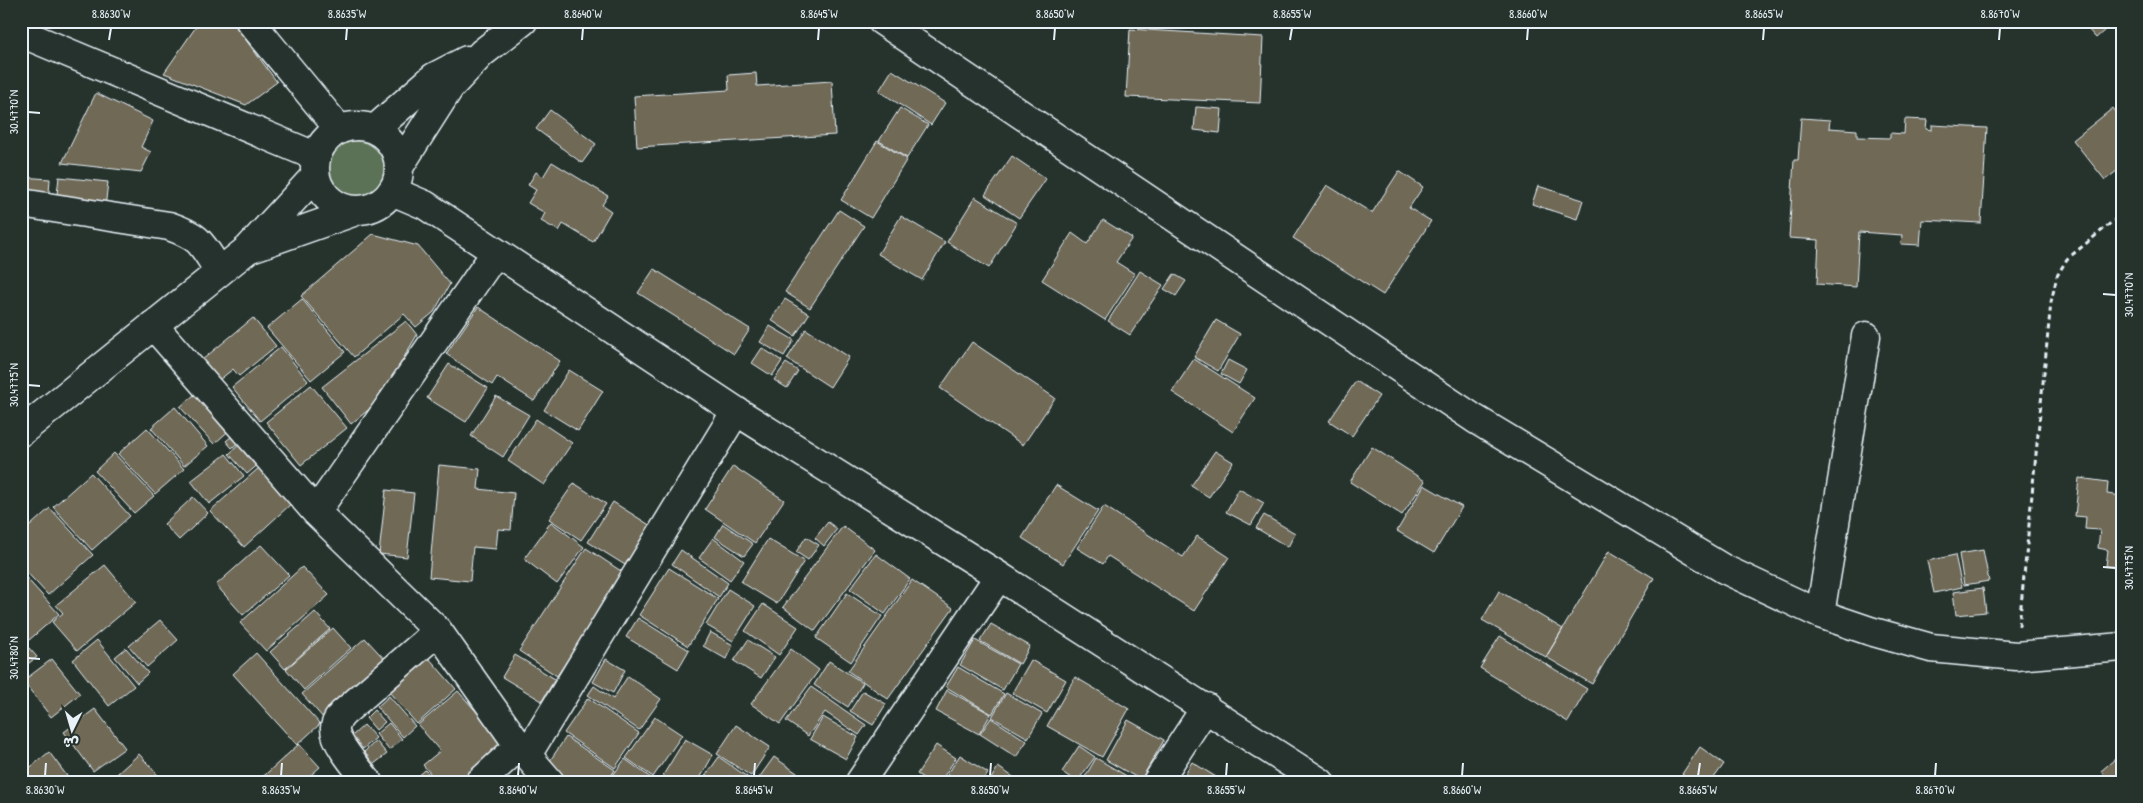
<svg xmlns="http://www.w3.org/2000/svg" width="2143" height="803" viewBox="0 0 2143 803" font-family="'Patrick Hand','Playpen Sans Arabic',sans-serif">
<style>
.park{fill:#5c7257;stroke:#a2b2a8}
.building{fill:#6f6957;stroke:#e8f1f8}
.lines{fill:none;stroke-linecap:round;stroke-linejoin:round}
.minor-casing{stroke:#e8f1f8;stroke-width:31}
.major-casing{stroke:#e8f1f8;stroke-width:31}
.path{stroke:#e8f1f8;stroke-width:3;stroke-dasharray:5 4;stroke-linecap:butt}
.minor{stroke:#26332d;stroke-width:28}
.major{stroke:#26332d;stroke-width:28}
.ticks{fill:none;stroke:#e8f1f8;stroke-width:2}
.neatline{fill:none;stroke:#e8f1f8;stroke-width:2}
.ticks-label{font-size:12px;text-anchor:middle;fill:#e8f1f8}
</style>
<rect width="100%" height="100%" fill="#26332d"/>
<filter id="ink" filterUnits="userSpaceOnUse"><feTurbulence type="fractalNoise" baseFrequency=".02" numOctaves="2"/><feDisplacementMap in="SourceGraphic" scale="10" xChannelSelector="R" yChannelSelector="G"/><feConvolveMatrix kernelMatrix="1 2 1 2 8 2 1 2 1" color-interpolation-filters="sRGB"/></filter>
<g filter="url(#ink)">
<path class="park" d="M328 169a28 28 0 1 1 56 0a28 28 0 1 1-56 0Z"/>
<path class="building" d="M200,21H232L277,82L246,105L164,73Z
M2094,21H2115L2096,38L2087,28Z
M1130,29L1263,37L1260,103L1126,97Z
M892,70L945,103L931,125L879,91Z
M21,73L28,77L21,89Z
M756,73L757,86L832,81L835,135L637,147L634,96L729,90L728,75Z
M96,93L153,121L141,147L151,152L141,172L62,163Z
M1196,107L1222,109L1220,133L1194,130Z
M900,108L928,125L907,158L879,141Z
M2113,108L2122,119V167L2105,180L2073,140Z
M550,110L596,144L582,163L536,129Z
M1801,118L1830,120L1829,128L1857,130V137L1890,138V133L1904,134L1905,119L1927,120L1926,129L1932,130V125L1987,128L1981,223L1922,220L1920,245L1901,244L1902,235L1859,232L1856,287L1817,284L1819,240L1789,238L1794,160H1798Z
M877,141L907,159L871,218L841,200Z
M1012,156L1046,179L1019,218L985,195Z
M552,162L608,196L602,205L611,211L593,242L563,224L559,231L541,221L545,213L528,203L536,190L528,185L536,172L543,177Z
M1399,171L1423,187L1409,208L1431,221L1383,295L1293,238L1327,185L1372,213Z
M21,177L50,179L49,193L21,191Z
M59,177L108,182L105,208L56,203Z
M1538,186L1583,200L1577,219L1532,204Z
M975,197L1017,223L989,268L947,242Z
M839,210L864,226L810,308L785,292Z
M901,216L945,242L922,280L878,254Z
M1103,220L1132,238L1116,262L1135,274L1105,320L1042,280L1072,233L1087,244Z
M373,234L418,246L450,284L434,312L416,327L404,314L354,357L301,296Z
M654,269L750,329L734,354L638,293Z
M1140,271L1163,285L1130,335L1108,321Z
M1174,274L1186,281L1176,296L1164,289Z
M302,299L345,352L311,380L267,328Z
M785,299L809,314L795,336L771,320Z
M478,307L560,361L534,401L497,377L492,385L446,354Z
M253,318L276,346L239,376L233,369L219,380L202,360Z
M1216,320L1240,334L1218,371L1194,357Z
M406,321L417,335L378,402L351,424L322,387Z
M770,326L794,340L784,356L760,342Z
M806,329L849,357L830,387L787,359Z
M972,342L1055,398L1023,445L940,388Z
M281,347L308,381L260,421L232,387Z
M762,348L782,361L772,376L752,363Z
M1194,359L1255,398L1233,432L1172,392Z
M1228,360L1247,370L1239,384L1221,374Z
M786,363L798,371L787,388L774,380Z
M449,364L488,388L466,422L427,398Z
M569,370L603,391L578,431L544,410Z
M1356,381L1379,396L1352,436L1329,421Z
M311,385L347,428L301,465L266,422Z
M201,389L234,426L214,444L180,407Z
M496,396L529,415L503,457L471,436Z
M175,407L208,446L184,466L151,428Z
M536,419L572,443L544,485L508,461Z
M147,428L184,469L155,494L118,454Z
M237,432L242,439L232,448L226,441Z
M241,443L260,463L247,474L229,454Z
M1372,447L1425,481L1402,515L1350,482Z
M1215,451L1233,462L1209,497L1191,486Z
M114,453L154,496L134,513L95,471Z
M226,454L244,476L209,504L191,481Z
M439,465L480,469L478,489L514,493L511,530L498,529L496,549L473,547L470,581L429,577Z
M733,466L784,500L755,543L705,509Z
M260,467L292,503L244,547L210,511Z
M91,473L130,516L92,550L53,507Z
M2079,478L2108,482L2107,494L2122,496V568L2106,566L2108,550L2098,548L2100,530L2085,529L2086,517L2075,516Z
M574,483L606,504L581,540L549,519Z
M1056,485L1098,511L1063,564L1022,538Z
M1424,485L1462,507L1434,553L1397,531Z
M1239,489L1264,503L1251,525L1226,512Z
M386,490L414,493L407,557L379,554Z
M193,497L208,513L179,540L164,524Z
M613,502L651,526L625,565L588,542Z
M1104,506L1183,557L1197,536L1229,557L1194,611L1108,556L1103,564L1077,548Z
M50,508L93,555L48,595L21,566V534Z
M1264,515L1295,533L1288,547L1256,528Z
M551,522L584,547L557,584L524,559Z
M828,522L837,529L824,546L815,538Z
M723,524L753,544L744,556L715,537Z
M843,526L875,550L815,631L783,607Z
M806,537L819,545L808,560L796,552Z
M713,538L744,561L730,580L699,558Z
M768,539L804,561L777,604L741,582Z
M261,545L289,575L243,615L216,585Z
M586,548L624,573L557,676L519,651Z
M681,550L728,583L719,597L672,564Z
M1983,550L1989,581L1964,585L1959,554Z
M1609,551L1654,578L1592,684L1546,657Z
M876,554L910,579L885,614L850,589Z
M1955,555L1962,587L1934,593L1927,561Z
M105,565L136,602L77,651L52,622L63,613L56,605Z
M302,567L329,595L266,651L240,623Z
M669,568L718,599L688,646L639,615Z
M21,572L59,614L21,647Z
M912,580L953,608L888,699L848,671Z
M1983,588L1986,612L1956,615L1953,592Z
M728,589L755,606L733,641L706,625Z
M1499,591L1563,629L1546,657L1482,620Z
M847,593L882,616L851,662L816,638Z
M763,604L798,627L779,655L745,631Z
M315,612L330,629L285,669L270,652Z
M638,618L689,650L678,669L626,637Z
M160,620L178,640L147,667L129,646Z
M991,624L1030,646L1020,664L980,641Z
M333,628L351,648L304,690L286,669Z
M710,632L733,645L726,659L703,646Z
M1500,636L1587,689L1568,722L1480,668Z
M365,638L389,664L325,720L302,694Z
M97,640L134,686L109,706L73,660Z
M748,640L775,657L761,678L734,661Z
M975,640L1018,664L1003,690L960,665Z
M29,648L37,657L25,666L21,661V654Z
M126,648L148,673L137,683L115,657Z
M791,649L819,670L780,724L751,704Z
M256,653L320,724L297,745L233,674Z
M515,655L555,679L542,701L502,677Z
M428,657L456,689L417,724L389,692Z
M52,659L80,694L51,717L23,681Z
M606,659L625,670L613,693L593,682Z
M1031,660L1066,680L1047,713L1012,693Z
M829,661L863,683L848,707L814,685Z
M958,667L1004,694L992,714L946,687Z
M628,676L661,699L639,730L588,695L594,686L613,699Z
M1075,677L1129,709L1102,757L1047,726Z
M811,687L866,725L859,735L825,712L808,736L786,721Z
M947,690L991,714L979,734L936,711Z
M458,691L506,745L465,782H438L423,765L440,751L418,725Z
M863,691L886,704L873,725L850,711Z
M1006,693L1042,714L1028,738L992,717Z
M389,696L415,726L403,737L377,707Z
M588,698L639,733L615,768L564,733Z
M95,709L125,748L93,771L64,732Z
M374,710L385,722L376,730L366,718Z
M655,717L682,735L653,777L626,758Z
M823,717L858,737L846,759L810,739Z
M991,718L1027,741L1016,757L980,734Z
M1128,720L1164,740L1141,780L1106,760Z
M389,723L402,739L389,750L376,734Z
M364,725L376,738L363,749L352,736Z
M736,725L770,747L751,776L717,754Z
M566,737L615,770L607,782H572L547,765Z
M685,739L713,755L698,782H659Z
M376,741L387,754L374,764L364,752Z
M299,744L320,767L303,782H257Z
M936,745L956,758L940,782H929L917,774Z
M1079,746L1095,757L1077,782L1062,772Z
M1700,747L1724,764L1711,782H1693L1682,774Z
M49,752L67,776L60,782H26L21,775Z
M2122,753V782H2111L2101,771Z
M139,754L164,782H108Z
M960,755L988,773L983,782H947L944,780Z
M719,757L750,779L747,782H701Z
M774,757L810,782H756Z
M1096,758L1137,782H1082Z
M625,759L651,778L648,782H608Z
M1192,762L1224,782H1180Z
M998,767L1021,782H989Z
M425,770L436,782H412Z"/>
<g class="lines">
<g class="minor-casing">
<path id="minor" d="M250,21L339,129
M882,21L1475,419L1724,569L1820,614L1870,631L1931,648L2016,656L2122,647
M21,33L315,156
M392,191L425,205L736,411L999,576L1320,782
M21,203L169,226C201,237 201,243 219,271
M153,325L316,512L438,631L519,746L550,782
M316,512L496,252
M1820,614L1866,336
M527,755L736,411
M368,782C359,770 334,742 335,728C335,722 339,718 342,714L438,631
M480,782L519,746
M860,782L999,576
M1157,782L1206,707"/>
</g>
<g class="major-casing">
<path id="major" d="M315 168a42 42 0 1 1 84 0a42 42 0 1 1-84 0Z
M375,129L434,77L467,60
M399,167L450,87L482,53L523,21
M251,248L359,210
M21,432L248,249L315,176"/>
</g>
<path class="path" d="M2019,626L2051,302L2057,276L2067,259L2122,214"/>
<use href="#minor" class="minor"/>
<use href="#major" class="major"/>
</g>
</g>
<path class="ticks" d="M109,40L111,28M346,40L347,28M582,40L583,28M818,40L819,28M1054,40L1055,28M1290,40L1292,28M1527,40L1528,28M1763,40L1764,28M1999,40L2000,28M28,112L40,113M2103,294L2116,295M28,385L40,386M2103,567L2116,568M28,658L40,659M45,776L46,763M281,776L282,763M518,776L519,763M754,776L755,763M990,776L991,763M1226,776L1227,763M1462,776L1463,763M1698,776L1700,763M1935,776L1936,763"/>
<rect width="2143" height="803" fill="none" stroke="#26332d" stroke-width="55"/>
<g transform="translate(72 730) rotate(185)" stroke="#26332d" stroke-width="4" paint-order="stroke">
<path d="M0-4L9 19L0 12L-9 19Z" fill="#e8f1f8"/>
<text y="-8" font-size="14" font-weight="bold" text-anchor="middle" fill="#e8f1f8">ش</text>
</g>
<rect x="28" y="28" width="2088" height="748" class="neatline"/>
<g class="ticks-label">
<text x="111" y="18">8.8630°W</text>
<text x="347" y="18">8.8635°W</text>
<text x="583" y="18">8.8640°W</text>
<text x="819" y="18">8.8645°W</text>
<text x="1055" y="18">8.8650°W</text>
<text x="1292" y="18">8.8655°W</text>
<text x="1528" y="18">8.8660°W</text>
<text x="1764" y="18">8.8665°W</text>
<text x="2000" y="18">8.8670°W</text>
<text transform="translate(14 112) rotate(-90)" y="4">30.4770°N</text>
<text transform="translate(2129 295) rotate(-90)" y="4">30.4770°N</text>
<text transform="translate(14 385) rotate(-90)" y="4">30.4775°N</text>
<text transform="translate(2129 568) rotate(-90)" y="4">30.4775°N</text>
<text transform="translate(14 658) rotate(-90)" y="4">30.4780°N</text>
<text x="45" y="794">8.8630°W</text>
<text x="281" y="794">8.8635°W</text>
<text x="518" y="794">8.8640°W</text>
<text x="754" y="794">8.8645°W</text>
<text x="990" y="794">8.8650°W</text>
<text x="1226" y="794">8.8655°W</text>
<text x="1462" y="794">8.8660°W</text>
<text x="1698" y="794">8.8665°W</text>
<text x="1935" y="794">8.8670°W</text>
</g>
</svg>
